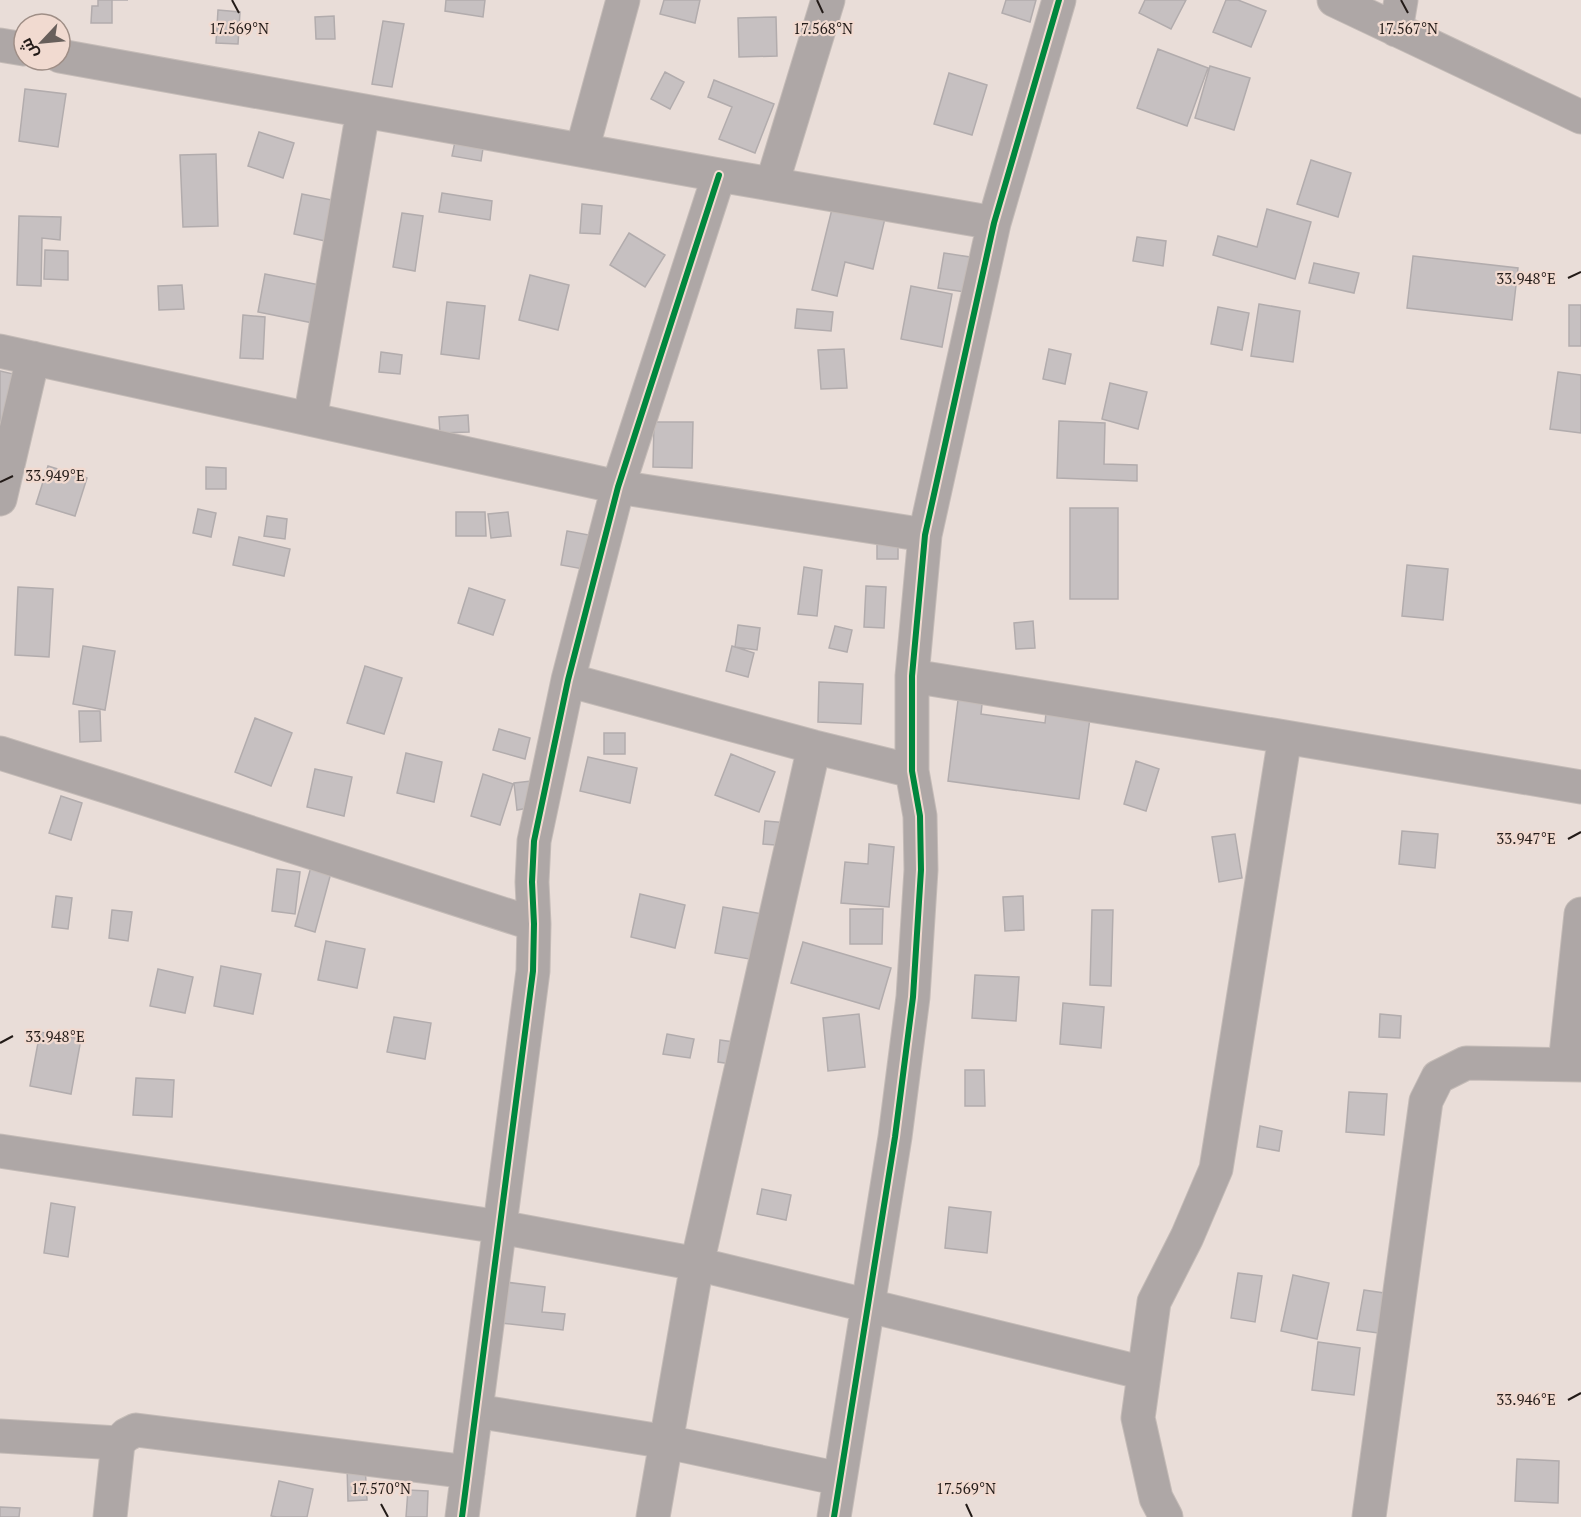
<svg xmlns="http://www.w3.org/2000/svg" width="1581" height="1517" viewBox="0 0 1581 1517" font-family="'PT Serif',Cairo,serif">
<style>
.building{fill:#c6c0c1;stroke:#b2acad;stroke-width:1.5}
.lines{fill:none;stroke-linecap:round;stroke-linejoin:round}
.minor-casing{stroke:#c4bbb7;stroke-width:35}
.minor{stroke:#aea7a6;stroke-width:33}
.cycleway-casing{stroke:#f1dad0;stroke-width:10}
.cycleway{stroke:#00873e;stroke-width:6}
.ticks{fill:none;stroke:#231b18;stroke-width:2}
.ticks-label{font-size:15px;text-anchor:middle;fill:#231b18;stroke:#f1dad0;stroke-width:4.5;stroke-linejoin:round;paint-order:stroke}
</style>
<rect width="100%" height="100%" fill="#e9ddd8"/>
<path class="building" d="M98,0H128H112V23H91L92,6H98Z
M446,0H485L483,17L445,11Z
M664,0H700L695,23L660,14Z
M1006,0H1036L1030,22L1002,13Z
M1145,0H1186L1171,29L1139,13Z
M1226,0H1238L1266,11L1251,47L1213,32Z
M218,10L240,12L238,44L216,43Z
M334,16L335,39H316L315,17Z
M776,17L777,56L739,57L738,18Z
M383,21L404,24L392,87L372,84Z
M1158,49L1208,68L1187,126L1137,108Z
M1210,66L1250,78L1234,130L1195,118Z
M665,72L684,82L670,109L651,99Z
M949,73L987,85L972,135L934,124Z
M714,80L774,104L755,153L719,139L732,107L708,97Z
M25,89L66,94L58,147L19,141Z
M259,132L294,143L283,178L248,166Z
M456,137L484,142L481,161L452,156Z
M216,154L218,226L183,227L180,155Z
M1311,160L1351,173L1338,217L1297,204Z
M442,193L492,201L490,220L439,212Z
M302,194L342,202L334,243L294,234Z
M834,201L886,214L873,269L845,262L837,296L812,290Z
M582,204L602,206L600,234L580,233Z
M1267,209L1311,222L1295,279L1213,255L1218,236L1257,247Z
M402,213L423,216L415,271L393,267Z
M19,216L61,217L60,240L42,238L41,286L17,285Z
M629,233L665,255L645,287L610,265Z
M1137,237L1166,241L1163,266L1133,261Z
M45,250L68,251V280L44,279Z
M944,253L970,257L965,292L938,288Z
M1413,256L1518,268L1512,320L1407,308Z
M1314,263L1359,273L1354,293L1309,283Z
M265,274L320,285L313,323L258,312Z
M530,275L569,285L558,330L519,320Z
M182,285L184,309L159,310L158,286Z
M911,286L952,294L942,347L901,339Z
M447,302L485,306L479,359L441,354Z
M1259,304L1300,311L1293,362L1251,356Z
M1569,305H1581V346H1569Z
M1218,307L1249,313L1242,350L1211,344Z
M797,309L833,312L831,331L795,328Z
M243,315L265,317L263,359L240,358Z
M844,349L847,388L821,389L818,350Z
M1049,349L1071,354L1065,384L1043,379Z
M381,352L402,355L400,374L379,372Z
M0,371L13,374L0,431Z
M1558,372L1581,375V433L1550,429Z
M1110,383L1147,392L1138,429L1102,419Z
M468,415L469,432L440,433L439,417Z
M1059,421L1105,423L1104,464L1137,465V481L1057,478Z
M654,422H693L692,468L653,467Z
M48,466L87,478L75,516L36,504Z
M206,467L226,468V489H206Z
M1070,508H1118V599H1070Z
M198,509L216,513L211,537L193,533Z
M456,512H485L486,536H456Z
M508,512L511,536L491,538L488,514Z
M267,516L287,519L285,539L264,536Z
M567,531L589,535L583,569L561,565Z
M877,531L898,532V559H877Z
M239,537L290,549L284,576L233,565Z
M1407,565L1448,569L1443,620L1402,616Z
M804,567L822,570L817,616L798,614Z
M866,586L886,587L884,628L864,627Z
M18,587L53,589L49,657L15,655Z
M469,588L505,600L493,635L458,623Z
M1033,621L1035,648L1016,649L1014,623Z
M738,625L760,628L757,650L735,647Z
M835,626L852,630L847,652L829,648Z
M83,646L115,651L105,710L73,704Z
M732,646L754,653L748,677L726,671Z
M365,666L402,678L384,734L347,723Z
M819,682L863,684L861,724L818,722Z
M959,692L983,695L981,714L1045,723L1046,713L1090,718L1079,799L948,781Z
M79,711H100L101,741L80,742Z
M255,718L292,733L271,786L235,772Z
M499,729L530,738L525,759L493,750Z
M604,733H625V754H604Z
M406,753L442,762L434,802L397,793Z
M731,754L775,772L759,812L715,795Z
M588,757L637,768L630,803L580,791Z
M1136,761L1159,769L1146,811L1124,804Z
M315,769L352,777L344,816L307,807Z
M483,774L513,784L500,825L471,816Z
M531,781L534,807L517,810L514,783Z
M61,796L82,803L71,840L49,833Z
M765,821L789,823L788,846L763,844Z
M1402,831L1438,834L1435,868L1399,864Z
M1235,834L1242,878L1219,882L1212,837Z
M869,844L894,847L889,907L841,903L845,862L868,864Z
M312,863L332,869L315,932L295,926Z
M277,869L300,872L295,914L272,911Z
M640,894L685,905L675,948L631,937Z
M56,896L72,898L68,929L52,927Z
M1023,896L1024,930L1005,931L1003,897Z
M723,907L763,914L755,960L715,953Z
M850,909H883L882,944H850Z
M112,910L132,912L128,941L109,938Z
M1092,910H1113L1111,986L1090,985Z
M326,941L365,949L357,988L318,980Z
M803,942L891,968L879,1009L791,983Z
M221,966L261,974L253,1014L214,1006Z
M158,969L193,977L185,1013L150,1006Z
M975,975L1019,977L1016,1021L972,1018Z
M1063,1003L1104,1007L1101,1048L1060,1044Z
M859,1014L865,1067L828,1071L823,1018Z
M1380,1014L1401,1016L1400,1038L1379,1037Z
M394,1017L431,1023L425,1059L387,1052Z
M40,1032L81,1039L71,1094L30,1086Z
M667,1034L694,1039L690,1058L663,1054Z
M720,1040L741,1043L738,1065L718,1062Z
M965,1070H984L985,1106H965Z
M136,1078L174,1080L172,1117L133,1115Z
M1349,1092L1387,1094L1384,1135L1346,1132Z
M1260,1126L1282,1131L1279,1151L1257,1147Z
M762,1189L791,1195L786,1220L757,1214Z
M51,1203L75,1207L68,1257L44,1253Z
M949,1207L991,1212L987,1253L945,1248Z
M1238,1273L1262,1276L1255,1322L1231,1318Z
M1293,1275L1329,1283L1317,1339L1281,1331Z
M505,1282L545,1287L542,1312L565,1314L563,1330L501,1323Z
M1364,1290L1384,1293L1378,1333L1357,1330Z
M1318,1342L1360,1348L1354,1395L1312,1390Z
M1517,1459L1559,1461L1558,1503L1515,1501Z
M365,1465L367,1500L348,1501L347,1466Z
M279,1481L313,1489L307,1517H277L271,1516Z
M408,1490L428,1491L427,1517H406Z
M0,1507L20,1508L19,1517H0Z"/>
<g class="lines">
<g class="minor-casing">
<path id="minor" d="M1334,0L1581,117
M1396,30L1401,0
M0,45L24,49
M60,56L719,175L994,223
M582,150L623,0
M772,184L828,0
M0,351L618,487L925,535
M310,419L363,111
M0,499L33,358
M912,676L1285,737L1581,787
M568,680L814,747L912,771
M0,753L118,790L534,924
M1565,1064L1581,914
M0,1151L500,1227L697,1264L1144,1373
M476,1411L667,1442L840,1479
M0,1436L118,1443
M110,1517L118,1443L126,1435L136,1430L468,1472
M462,1517L533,971L534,924L532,882L534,841L568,680L618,487L719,175
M653,1517L697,1264L814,747
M834,1517L895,1137L913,997L921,870L920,816L912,771V676L925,535L994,223L1059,0
M1166,1517L1156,1498L1138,1418L1154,1302L1187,1237L1216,1169L1285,737
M1369,1517L1426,1101L1438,1077L1466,1063L1581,1065"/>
</g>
<use href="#minor" class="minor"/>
<g class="cycleway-casing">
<path id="cycleway" d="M462,1517L533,971L534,924L532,882L534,841L568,680L618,487L719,175
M834,1517L895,1137L913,997L921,870L920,816L912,771V676L925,535L994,223L1059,0"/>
</g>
<use href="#cycleway" class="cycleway"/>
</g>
<path class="ticks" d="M232,0L239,13M817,0L823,13M1401,0L1408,13M1568,278L1581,272M0,482L13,476M1568,839L1581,832M0,1043L13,1036M1568,1400L1581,1393M381,1504L388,1517M966,1504L972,1517"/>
<g class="ticks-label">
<text x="239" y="34">17.569°N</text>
<text x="823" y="34">17.568°N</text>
<text x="1408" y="34">17.567°N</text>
<text x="1526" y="284">33.948°E</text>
<text x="55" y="481">33.949°E</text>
<text x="1526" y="844">33.947°E</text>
<text x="55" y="1042">33.948°E</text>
<text x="1526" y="1405">33.946°E</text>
<text x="381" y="1494">17.570°N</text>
<text x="966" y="1494">17.569°N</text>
</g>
<g transform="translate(42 42) rotate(244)"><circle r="28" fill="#f1dad0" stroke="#9f8e86" stroke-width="1.5"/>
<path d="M0-4.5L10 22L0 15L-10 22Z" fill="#685f5b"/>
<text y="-9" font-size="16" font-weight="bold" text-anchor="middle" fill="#231b18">ش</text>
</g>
</svg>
